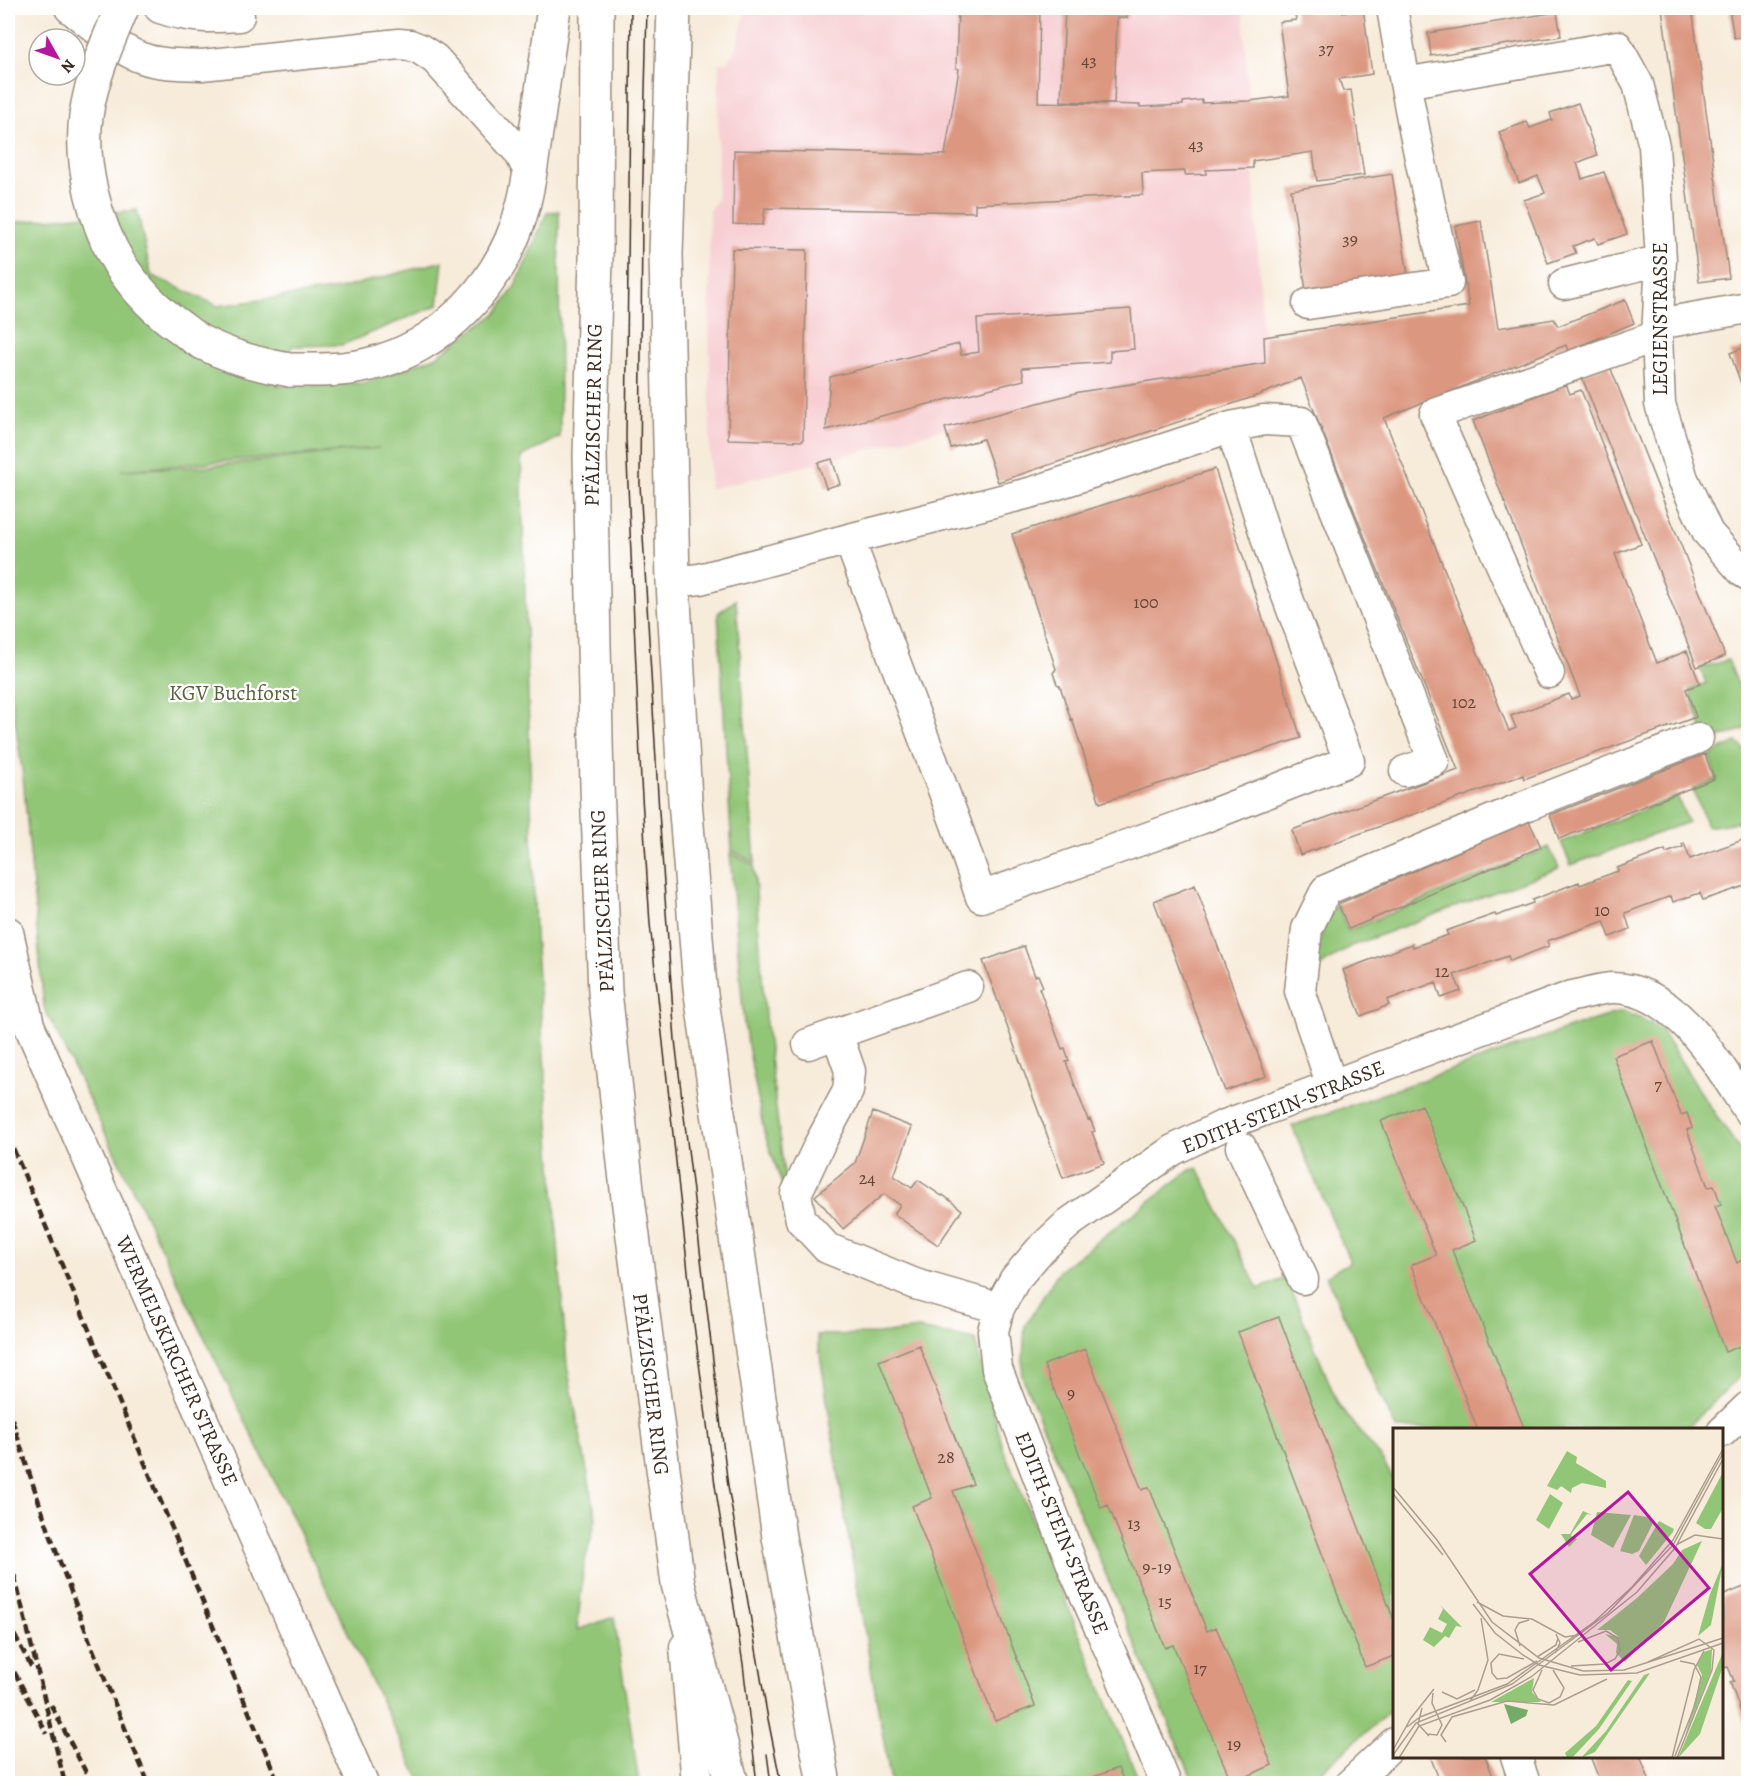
<svg xmlns="http://www.w3.org/2000/svg" width="1756" height="1791" viewBox="0 0 1756 1791" font-family="Alegreya,serif">
<style>
.built{fill:#f7cfd3}
.green{fill:#92c677;stroke:#66784a;stroke-width:1.5;fill-rule:evenodd}
.building{fill:#dc9780}
.lines{fill:none;stroke-linecap:round;stroke-linejoin:round}
.minor-casing{stroke:#998a7c;stroke-width:33}
.major-casing{stroke:#998a7c;stroke-width:36}
.highway-casing{stroke:#998a7c;stroke-width:36}
.minor{stroke:#fff;stroke-width:30}
.major{stroke:#fff;stroke-width:33}
.highway{stroke:#fff;stroke-width:33}
.tram{stroke:#3b2a1e;stroke-width:1.5}
.rail{stroke:#3b2a1e;stroke-width:4.5;stroke-dasharray:9 4.5;stroke-linecap:butt}
.highway-bridge-casing{stroke:#998a7c;stroke-width:36;stroke-linecap:butt}
.highway-bridge{stroke:#fff;stroke-width:33}
.labels{text-anchor:middle;stroke-width:4.5;stroke-linejoin:round;paint-order:stroke}
.number-label{font-size:18px;fill:#634536}
.street-label{font-size:21px;fill:#3b2a1e;stroke:#fff}
.park-label{font-size:21px;fill:#59613d;stroke:#fff}
.inset-road{fill:none;stroke:#ac9e8e;stroke-width:1.5}
.view{fill:#b5179e;fill-opacity:0.15;stroke:#b5179e;stroke-width:3}
.inset-edge{fill:none;stroke:#3b2a1e;stroke-width:3}
</style>
<rect width="100%" height="100%" fill="#fff"/>
<filter id="ink" filterUnits="userSpaceOnUse"><feTurbulence type="fractalNoise" baseFrequency=".0167" numOctaves="2"/><feDisplacementMap in="SourceGraphic" scale="12" xChannelSelector="R" yChannelSelector="G"/><feConvolveMatrix kernelMatrix="1 2 1 2 8 2 1 2 1" color-interpolation-filters="sRGB"/></filter>
<filter id="wash" filterUnits="userSpaceOnUse"><feTurbulence type="fractalNoise" baseFrequency=".008" numOctaves="4" result="noise"/><feDisplacementMap in="SourceGraphic" scale="24" xChannelSelector="R" yChannelSelector="G"/><feGaussianBlur stdDeviation="1.35" result="paint"/><feColorMatrix in="noise" values="0 0 0 0 0 0 0 0 0 0 0 0 0 0 0 0 0 1.4 0 .05"/><feComposite in="paint" operator="in"/></filter>
<g filter="url(#wash)">
<rect width="100%" height="100%" fill="#f7ebd9"/>
<path class="built" d="M746,8H1243L1265,363L1079,392L818,463L710,489L709,210L717,200L719,63L727,62L737,47Z"/>
<path class="green" d="M137,210L151,275L218,306L339,289L443,261L438,305L342,345L292,346L277,386L366,383L435,357L497,313L516,285L547,212L559,211L560,437L521,457L535,936L567,1366L596,1518L584,1565L577,1630L614,1617L639,1783H421L44,1007L23,777L8,672V223ZM379,448L209,466L121,470H122Z
M736,600L755,863L732,851L718,613Z
M1728,660L1741,692L1748,689V728L1710,741L1704,735L1690,690L1706,683L1700,668Z
M1737,742L1748,755V820L1713,826H1707L1693,789L1717,779L1709,757L1719,750Z
M1677,796L1688,822L1571,865L1561,842Z
M1549,847L1559,868L1351,946L1321,966L1316,960L1324,923L1337,904L1348,931Z
M730,853L754,865L765,1016L787,1199L764,1132L744,1024Z
M1623,1011L1659,1027L1705,1099L1748,1162V1368L1686,1429H1396L1326,1276L1350,1262L1292,1126L1575,1026Z
M1198,1168L1258,1289L1286,1278L1338,1404L1381,1458L1394,1480V1708L1314,1777L1297,1783H1194L1022,1376L1025,1326L1059,1271L1190,1170Z
M919,1329L975,1340L1003,1448L1140,1783H891L847,1529L817,1335L879,1334Z"/>
<g id="blocks">
<path class="building" d="M958,8H1040L1038,102L1140,105V107L1183,105V102L1202,100V103L1249,101L1289,96L1279,22L1296,20L1294,8H1342L1343,12L1363,8L1372,74L1339,79L1343,91L1351,90L1364,175L1317,181L1313,152L1253,161V168L1206,170V174L1185,175V171L1142,173L1143,195L975,204V212L765,208L763,225L733,224L734,150L945,155L959,69L956,68Z
M1065,8H1128L1127,18H1117L1114,103L1061,101Z
M1662,8H1692L1729,278L1699,282Z
M1729,8H1748V36L1734,38Z
M1557,12L1561,36L1431,56L1428,33Z
M1578,103L1597,155L1577,163L1582,179L1604,172L1627,234L1598,244L1595,238L1573,246L1576,253L1548,263L1524,200L1545,193L1538,176L1519,183L1499,132L1527,122L1530,128L1552,120L1550,113Z
M1392,174L1410,288L1308,304L1291,190Z
M1481,221L1498,328L1554,319L1558,326L1625,300L1634,323L1568,351L1566,345L1384,418L1509,731L1516,728L1511,716L1569,694L1571,699L1580,696L1473,421L1566,384L1570,394L1581,390L1641,544L1615,554L1657,663L1687,651L1700,684L1686,689L1696,717L1524,779L1523,775L1300,855L1292,830L1458,770L1301,378L1259,395L998,482L983,439L951,448L945,428L1079,392L1265,363L1264,337L1469,306L1455,226Z
M732,249L807,250L803,441L728,439Z
M1131,309L1134,349L1110,351V362L1022,368L1024,380L826,430L830,377L959,344L961,355L979,352L977,319Z
M1748,346V403L1730,353Z
M1609,364L1725,656L1697,667L1581,375Z
M832,459L840,484L826,488L818,463Z
M1215,469L1301,738L1100,803L1072,719L1071,720L1060,686L1057,684L1053,673L1056,669L1012,534Z
M1705,754L1714,779L1559,839L1550,815Z
M1529,821L1541,847L1349,929L1338,904Z
M1748,838V885L1703,900L1700,893L1673,902L1671,896L1625,913L1630,929L1610,937L1604,921L1547,941L1549,946L1510,961L1508,956L1454,975L1461,991L1441,998L1436,982L1387,1000L1389,1005L1361,1016L1343,970L1412,944L1413,947L1448,935L1446,931L1495,914L1496,916L1533,903L1532,900L1579,882L1580,885L1618,871L1617,868L1665,850L1666,853L1683,847L1682,844L1684,843L1690,859Z
M1195,885L1266,1076L1225,1091L1154,901Z
M1024,946L1035,976L1038,975L1043,987L1039,988L1062,1049L1065,1048L1069,1061L1066,1062L1088,1120L1090,1119L1095,1131L1092,1132L1104,1163L1063,1178L983,961Z
M1653,1041L1681,1115L1687,1113L1692,1128L1687,1130L1708,1187L1714,1186L1721,1204L1715,1206L1737,1263L1742,1260L1748,1277L1743,1279L1748,1294V1343L1725,1352L1613,1056Z
M1422,1105L1476,1240L1452,1250L1525,1430H1478L1411,1265L1436,1255L1381,1121Z
M873,1112L912,1127L894,1176L912,1188L918,1180L942,1196L943,1195L962,1210L938,1245L894,1214L900,1205L884,1194L843,1229L815,1196L855,1163Z
M1279,1317L1394,1620V1656L1365,1667L1238,1332Z
M919,1345L973,1484L953,1491L1035,1706L995,1721L912,1506L932,1498L879,1361Z
M1085,1349L1142,1490L1149,1487L1207,1631L1216,1627L1272,1765L1232,1783L1173,1645L1165,1648L1108,1505L1101,1508L1044,1365Z
M1746,1586L1748,1594V1732L1730,1682L1734,1681L1728,1667L1724,1668L1722,1661V1596Z
M1430,1756H1485L1496,1784H1441Z
M1590,1756H1640L1651,1784H1601Z
M1118,1768L1125,1784H1077V1783Z"/>
</g>
</g>
<g filter="url(#ink)">
<use href="#blocks" fill-opacity="0" stroke="#998a7c" stroke-width="1.5"/>
<g class="lines">
<g class="minor-casing">
<path id="minor" d="M70,8C91,23 118,50 142,58C161,65 182,64 202,65L399,44L410,45L420,49L435,59L519,152L530,173
M160,8C189,18 209,18 239,16
M1405,83L1617,46L1638,84L1654,146L1661,260L1657,336L1660,404L1683,479L1708,533L1743,572L1748,575
M1564,284L1661,260
M1308,304L1448,283C1426,192 1407,100 1392,8
M1658,324L1748,308
M1231,427L1264,420L1301,422L1434,761L1405,771
M673,582L700,579L849,539L1033,492L1231,427L1272,556L1349,761L1200,819L981,897L956,824L849,539
M1549,673L1435,414L1657,336
M8,932L29,1025L363,1784
M837,1034L850,1071L848,1091L820,1143L796,1194L801,1220L827,1248L915,1284L999,1308
M808,1044L968,987
M1332,1086L1300,991L1307,929L1326,890L1535,802L1698,738
M1241,1147L1303,1279
M1722,1432L1748,1407
M685,1647L697,1784
M1516,1756L1525,1784
M1166,1784L1118,1669L1075,1572L997,1369L993,1331L999,1308L1015,1279L1040,1250L1069,1223L1173,1150L1222,1126L1572,996C1585,994 1600,988 1613,988C1676,988 1718,1064 1748,1110
M1350,1784L1394,1743"/>
</g>
<g class="major-casing">
<path id="major" d="M597,8L596,260L590,455L597,786L605,992L628,1198L678,1584L732,1784
M674,8L666,254L673,582L685,800L700,987L779,1537L824,1784"/>
</g>
<g class="highway-casing">
<path id="highway" d="M290,370C316,370 341,371 367,365C443,348 504,281 523,206C530,180 533,152 537,125C543,86 548,47 554,8"/>
</g>
<use href="#minor" class="minor"/>
<use href="#major" class="major"/>
<use href="#highway" class="highway"/>
<path class="tram" d="M631,8L626,439L641,781L650,924L693,1317L715,1485L743,1664L757,1784
M647,8L642,217L640,484L659,812L675,1040L728,1486L768,1719L781,1784
M767,1754L771,1784"/>
<path class="rail" d="M8,1136L279,1784
M8,1406C47,1534 95,1661 149,1784
M8,1549L65,1784
M8,1623L32,1668
M8,1660L47,1734
M51,1705L92,1784"/>
<g class="highway-bridge-casing">
<path id="highway-bridge" d="M122,8C108,42 91,78 86,116C80,164 95,224 120,265C136,289 157,311 180,327C188,333 195,339 203,343C231,357 259,365 290,370"/>
</g>
<use href="#highway-bridge" class="highway-bridge"/>
</g>
</g>
<g class="labels">
<g class="number-label">
<text x="1326" y="54">37</text>
<text x="1089" y="66">43</text>
<text x="1196" y="150">43</text>
<text x="1350" y="245">39</text>
<text x="1146" y="608">100</text>
<text x="1464" y="708">102</text>
<text x="1602" y="916">10</text>
<text x="1442" y="977">12</text>
<text x="1658" y="1090">7</text>
<text x="867" y="1184">24</text>
<text x="1071" y="1399">9</text>
<text x="946" y="1463">28</text>
<text x="1134" y="1529">13</text>
<text x="1157" y="1573">9-19</text>
<text x="1165" y="1607">15</text>
<text x="1200" y="1674">17</text>
<text x="1234" y="1750">19</text>
</g>
<g class="street-label">
<text transform="translate(1660 319) rotate(-90)" y="7">LEGIENSTRASSE</text>
<text transform="translate(593 415) rotate(-89)" y="7">PFÄLZISCHER RING</text>
<text transform="translate(602 901) rotate(-93)" y="7">PFÄLZISCHER RING</text>
<text transform="translate(1283 1107) rotate(-22)" y="7">EDITH-STEIN-STRASSE</text>
<text transform="translate(177 1361) rotate(66)" y="7">WERMELSKIRCHER STRASSE</text>
<text transform="translate(651 1384) rotate(83)" y="7">PFÄLZISCHER RING</text>
<text transform="translate(1062 1533) rotate(68)" y="7">EDITH-STEIN-STRASSE</text>
</g>
<g class="park-label">
<text x="233" y="700">KGV Buchforst</text>
</g>
</g>
<g transform="translate(1393 1428)">
<rect width="330" height="330" fill="#f7ebd9"/>
<path d="M174,23L184,29L183,35L213,53V60L189,55L179,60L178,65L168,58L176,51L164,62L154,58ZM330,44V80L318,101H312L303,95ZM157,66L170,75L156,101L143,92ZM190,83L199,87L194,86L179,105L178,108L184,111L176,119L168,106H177ZM204,84L238,87L220,120L198,107ZM241,87L254,89L260,95L246,123L239,126L227,123ZM266,93L281,101L280,104L253,137L246,128ZM309,113L271,194L232,234L223,225L224,216L212,206L226,209L217,202H204L244,170L280,136L289,122ZM330,135L318,197L305,208L317,166ZM47,177L69,199L63,198L56,210L52,208L41,219L30,212L37,199L49,205L54,196L45,191L50,181ZM319,221L318,243L292,308L309,247L304,237L311,224ZM330,224V238L307,306L285,330ZM257,245L202,324L188,330L213,303L251,247ZM141,250L139,264L148,274H98ZM235,252L239,253L206,301L179,330H174L172,325L203,298Z" fill="#92c677"/>
<path d="M111,276L135,282L133,288L118,296Z" fill="#75ab68"/>
<path class="inset-road" d="M0,59L44,112L99,194L146,230L190,243L231,242L330,210M0,66L50,127M283,117L302,107L330,111M84,174L110,188L139,191L172,209L185,207M80,176L102,205L130,227L146,237L187,247L244,245L330,215M127,218L122,202L126,195L136,192M162,225L167,215L163,206M144,229L163,217L165,210M131,231L106,226L98,235L99,245L104,251L114,250L144,233M255,234L306,211L321,222L319,242M178,238L212,236L222,231L227,222L225,210L213,203L185,214M149,242L140,262L145,271L156,275L167,269L171,260L160,242M49,264L64,271L82,262M77,273L85,262L95,232L88,190M29,280L25,296L36,308M14,299L27,289L114,256L201,194L239,159L280,112L330,21M34,306L44,307L49,297L39,275L40,265M53,314L48,307L59,289L114,273L161,277L214,251M0,322L18,290L41,261M0,327L23,295L119,256L215,185L280,117L330,25M282,328L302,277L308,249L301,236L287,233M6,330L26,298L97,272L138,249L244,164L282,120L330,31M279,330L301,242L311,223M284,330L319,242"/>
<path class="view" d="M235,64L316,160L218,242L137,146Z"/>
<rect width="330" height="330" class="inset-edge"/>
</g>
<rect width="1756" height="1791" fill="none" stroke="#fff" stroke-width="30"/>
<g transform="translate(57 57) rotate(130)"><circle r="28" fill="#ffffff" stroke="#b1aaa5" stroke-width="1.5"/>
<path d="M0-4.5L10 22L0 15L-10 22Z" fill="#b5179e"/>
<text y="-9" font-size="16" font-weight="bold" text-anchor="middle" fill="#3b2a1e">N</text>
</g>
</svg>
